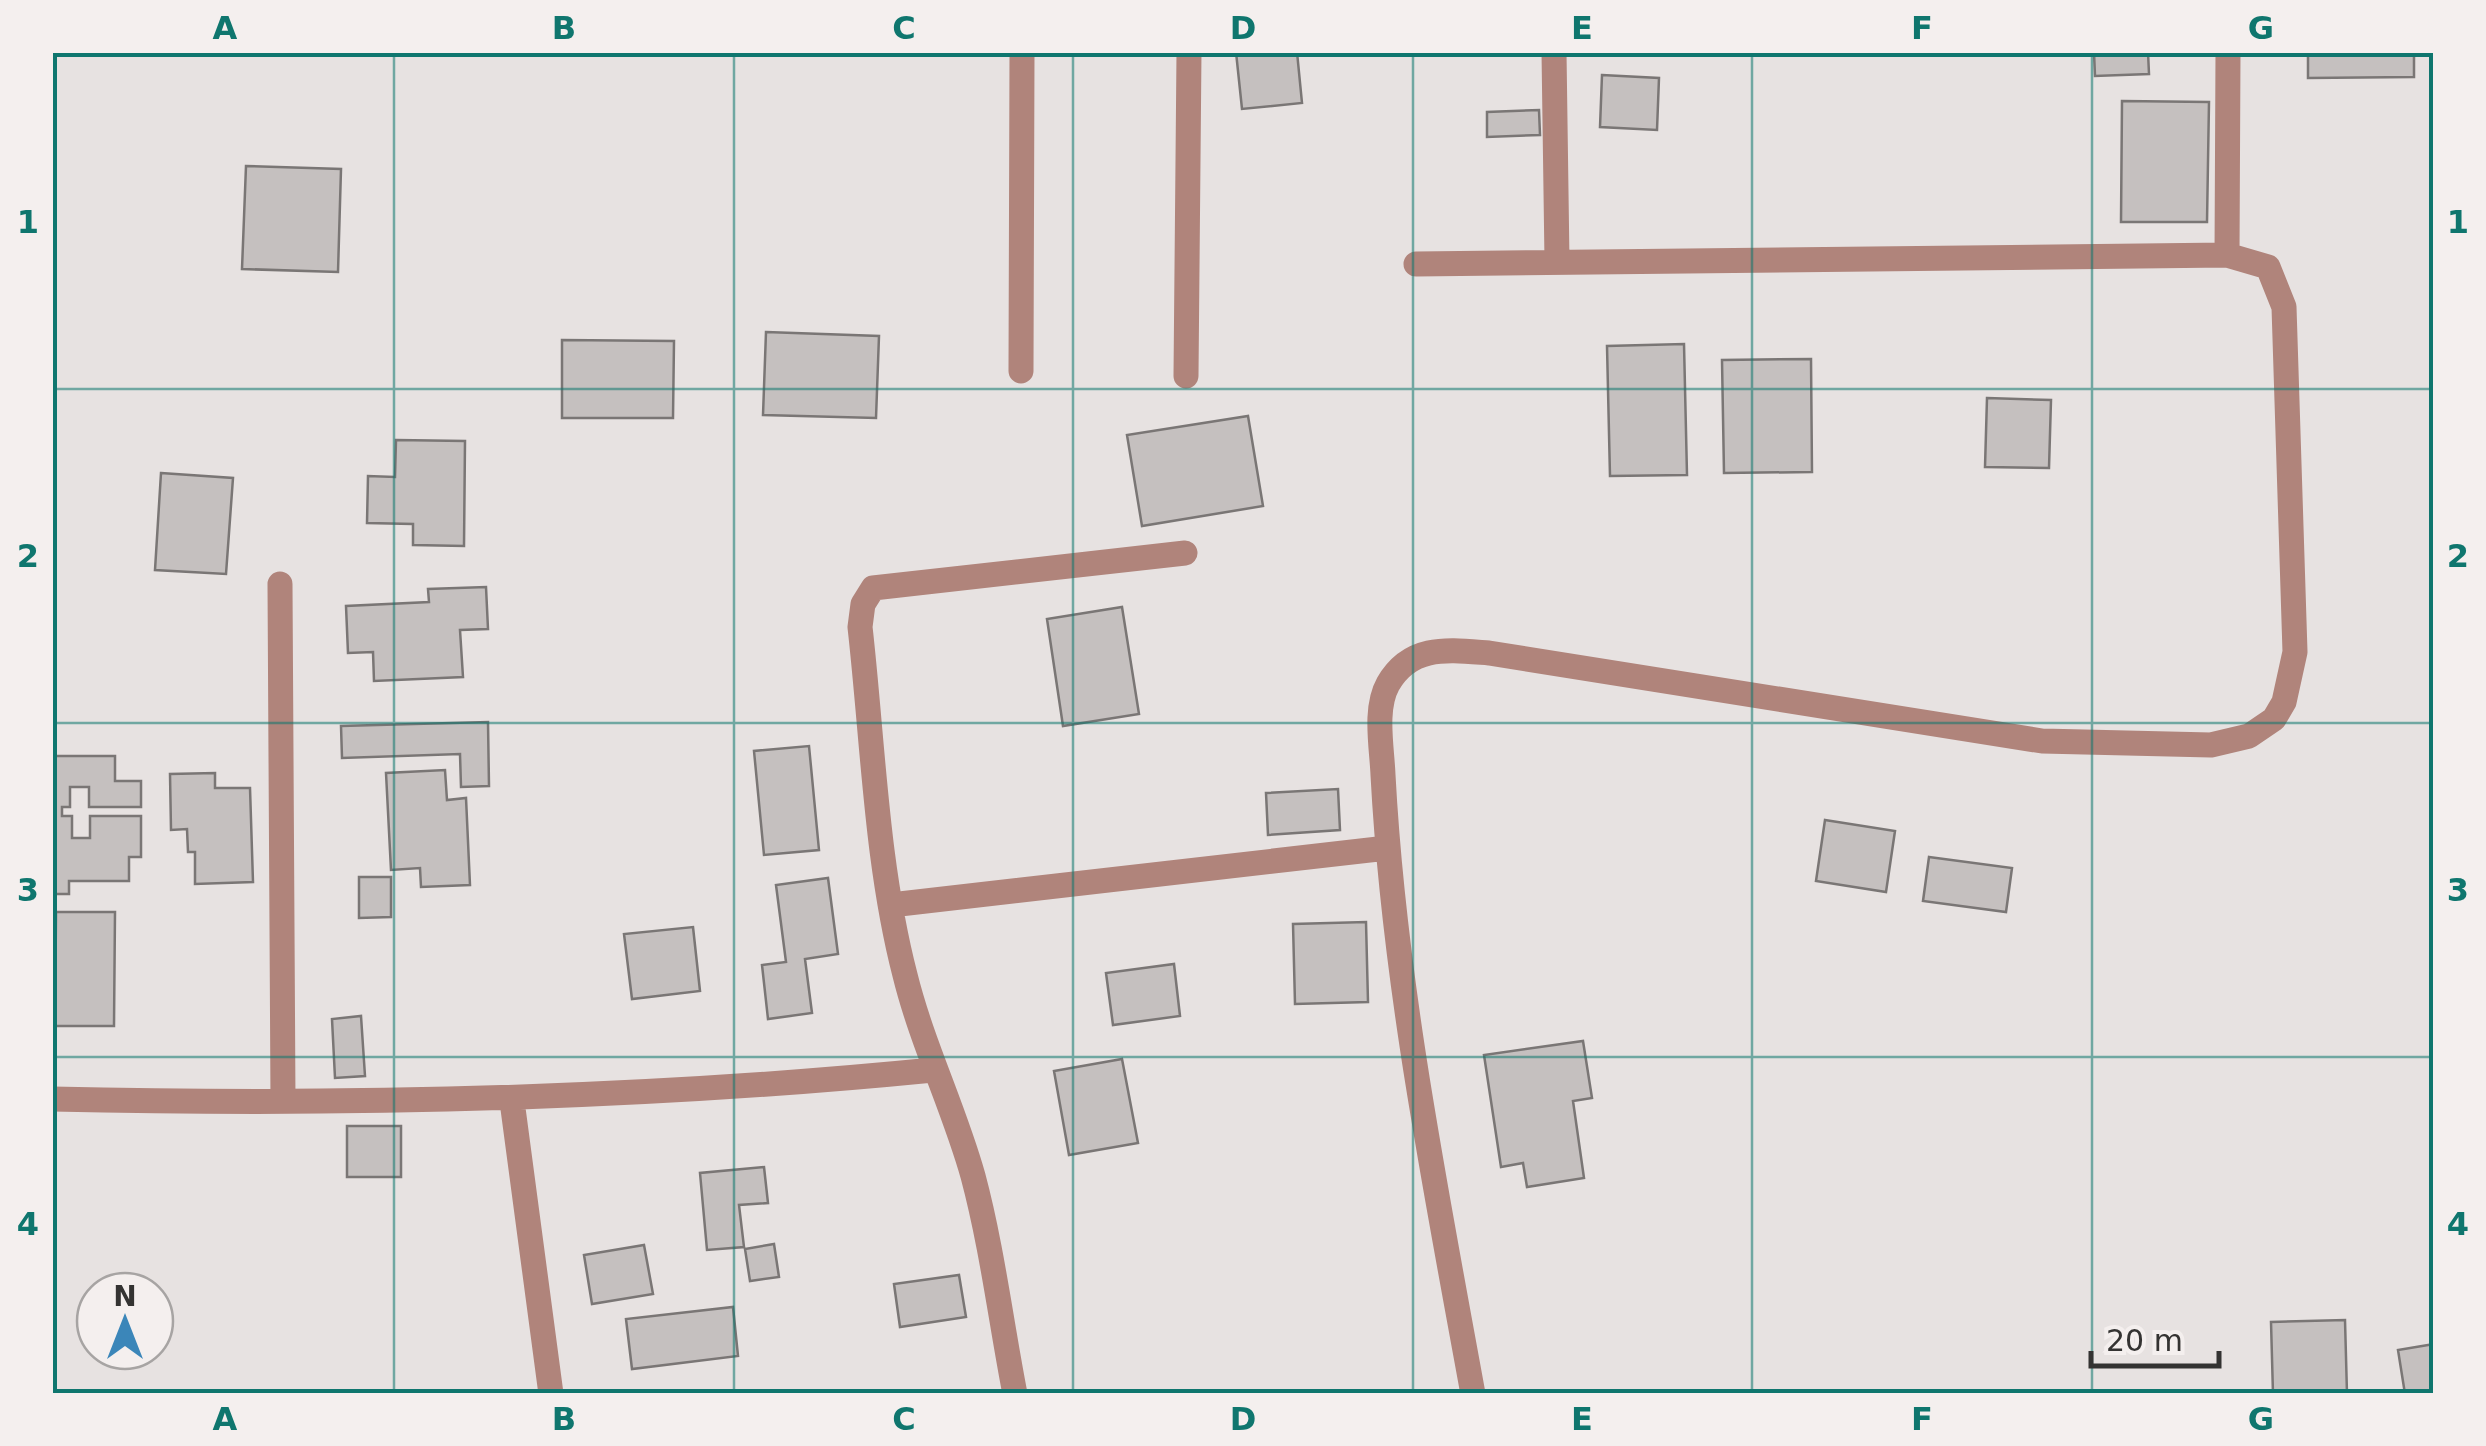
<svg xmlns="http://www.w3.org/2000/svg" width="2486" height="1446" viewBox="0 0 2486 1446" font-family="'DejaVu Sans',sans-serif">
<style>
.building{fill:#c5c0bf;stroke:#7a7675;stroke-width:2.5}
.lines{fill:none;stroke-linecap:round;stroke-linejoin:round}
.minor{stroke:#b0847b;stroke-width:25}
.grid{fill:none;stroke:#0f766e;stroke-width:2.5;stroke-opacity:0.55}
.neatline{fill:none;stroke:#0f766e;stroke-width:4}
.grid-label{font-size:32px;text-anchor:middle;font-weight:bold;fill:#0f766e}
</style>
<rect width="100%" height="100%" fill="#e7e2e1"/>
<path class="building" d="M1236,52H1297L1302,103L1242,109Z
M2094,52H2148L2149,74L2095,76Z
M2308,52H2414V77L2308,78Z
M1602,75L1659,78L1657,130L1600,127Z
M2122,101L2209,102L2207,222H2121Z
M1539,110L1540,135L1487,137V112Z
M246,166L341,169L338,272L242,269Z
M766,332L879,336L876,418L763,415Z
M562,340L674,341L673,418H562Z
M1684,344L1687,475L1610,476L1607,346Z
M1811,359L1812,472L1724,473L1722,360Z
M1987,398L2051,400L2049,468L1985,467Z
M1248,416L1263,506L1142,526L1127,435Z
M396,440L465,441L464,546L413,545V524L367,523L368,476L395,477Z
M161,473L233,478L226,574L155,570Z
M486,587L488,629L460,630L463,677L374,681L373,652L348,653L346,606L429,602L428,589Z
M1122,607L1139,714L1063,726L1047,619Z
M488,722L489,786L461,787L460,754L342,758L341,726Z
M809,746L819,850L764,855L754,751Z
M52,756H115V781H141V807H89V787H70V807H62V816H72V838H90V816H141V857H129V881H69V894H52Z
M445,770L447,800L466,798L470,885L421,887L420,868L391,870L386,773Z
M215,773V788H250L253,882L195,884V852H188L187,829L171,830L170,774Z
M1338,789L1340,830L1268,835L1266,793Z
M1825,820L1895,831L1886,892L1816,881Z
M1929,857L2012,868L2006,912L1923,901Z
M359,877H391V917L359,918Z
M828,878L838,954L805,959L812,1013L768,1019L762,965L786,962L776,885Z
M56,912H115L114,1026H55Z
M1366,922L1368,1002L1295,1004L1293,924Z
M693,927L700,991L632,999L624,934Z
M1174,964L1180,1016L1113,1025L1106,973Z
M361,1016L365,1076L335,1078L332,1019Z
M1583,1041L1592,1098L1573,1101L1584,1178L1527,1187L1523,1163L1501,1167L1484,1055Z
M1122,1059L1138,1143L1069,1155L1054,1071Z
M347,1126H401V1177H347Z
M764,1167L768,1203L739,1205L744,1247L707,1250L700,1173Z
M774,1244L779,1277L750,1281L745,1249Z
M644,1245L653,1294L592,1304L584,1255Z
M959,1275L966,1317L900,1327L894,1284Z
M733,1307L738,1356L632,1369L626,1319Z
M2345,1320L2347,1394H2273L2271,1322Z
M2434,1344V1394H2405L2398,1350Z"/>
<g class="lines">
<path class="minor" d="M1554,52L1557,261
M2227,255L2228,52
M1416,264L2227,255L2268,267L2284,307L2295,652L2284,702L2274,719L2249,736L2211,745L2042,741L1489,653C1449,650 1411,644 1388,684C1374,709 1382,748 1383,775C1394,982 1436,1190 1473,1394
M1021,371L1022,52
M1186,376L1189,52
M280,584L283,1101
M891,905L1387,848
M52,1099C347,1106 640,1099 933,1070
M512,1101L551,1394
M1015,1394C1001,1322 992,1247 973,1176C954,1108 922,1044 905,975C876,863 873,742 860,627L863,604L873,588L1185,553"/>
</g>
<path class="grid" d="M394,52V1394M734,52V1394M1073,52V1394M1413,52V1394M1752,52V1394M2092,52V1394M52,389H2434M52,723H2434M52,1057H2434"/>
<rect width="2486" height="1446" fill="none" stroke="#f4efee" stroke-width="110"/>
<g transform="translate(125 1321)"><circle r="48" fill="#f4efee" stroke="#a7a4a3" stroke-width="2.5"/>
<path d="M0-8L18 38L0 25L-18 38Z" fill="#3b86b9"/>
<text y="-15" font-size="28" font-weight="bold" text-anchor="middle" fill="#343332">N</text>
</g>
<path d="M2091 1351v15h128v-15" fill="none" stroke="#343332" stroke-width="5"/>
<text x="2106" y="1351" font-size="30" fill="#343332" stroke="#f4efee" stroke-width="8" paint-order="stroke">20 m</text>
<rect x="55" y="55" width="2376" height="1336" class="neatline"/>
<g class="grid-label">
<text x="225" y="39">A</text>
<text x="564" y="39">B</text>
<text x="904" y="39">C</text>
<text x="1243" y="39">D</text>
<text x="1582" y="39">E</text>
<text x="1922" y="39">F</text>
<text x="2261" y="39">G</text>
<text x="28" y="233">1</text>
<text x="2458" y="233">1</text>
<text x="28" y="567">2</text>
<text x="2458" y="567">2</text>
<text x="28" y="901">3</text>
<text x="2458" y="901">3</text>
<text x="28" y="1235">4</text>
<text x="2458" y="1235">4</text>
<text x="225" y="1430">A</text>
<text x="564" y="1430">B</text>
<text x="904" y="1430">C</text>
<text x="1243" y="1430">D</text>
<text x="1582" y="1430">E</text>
<text x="1922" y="1430">F</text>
<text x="2261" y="1430">G</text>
</g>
</svg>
